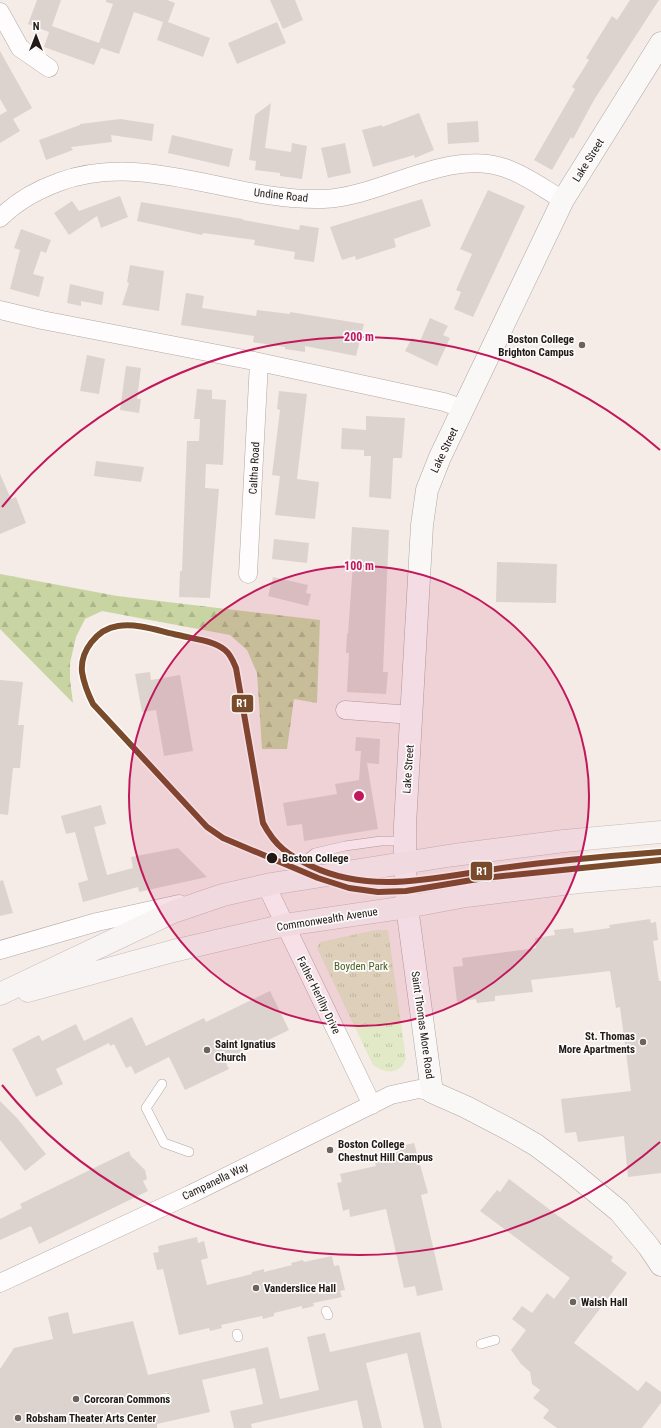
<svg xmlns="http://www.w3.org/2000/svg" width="661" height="1428" viewBox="0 0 661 1428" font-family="'Roboto Condensed',sans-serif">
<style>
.forest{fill:url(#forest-firs)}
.park{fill:url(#park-tufts)}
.building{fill:#dcd3cf;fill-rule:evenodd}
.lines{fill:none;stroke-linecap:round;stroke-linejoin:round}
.lane-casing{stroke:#b0a7a3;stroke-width:10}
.street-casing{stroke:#b0a7a3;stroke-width:19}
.secondary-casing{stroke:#b0a7a3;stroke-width:23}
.primary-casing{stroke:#c6bbb9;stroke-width:23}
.lane{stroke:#fefcfc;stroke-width:9}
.street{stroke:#fefcfc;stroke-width:18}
.secondary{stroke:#faf8f7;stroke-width:22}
.primary{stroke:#f8f4f3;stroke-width:22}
.tram{stroke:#ccc9c8;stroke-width:1}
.rail-1-casing{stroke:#fbfbfb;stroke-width:9}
.rail-1{stroke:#7a4b2a;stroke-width:6}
.ring{fill:none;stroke:#c2185b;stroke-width:2}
.poi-dot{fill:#6c625e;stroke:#fbfbfb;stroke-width:1.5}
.stop-dot{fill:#221814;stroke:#fbfbfb;stroke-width:1.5}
.labels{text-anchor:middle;stroke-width:3.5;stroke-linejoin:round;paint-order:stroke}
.street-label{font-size:11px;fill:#221814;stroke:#fbfbfb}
.poi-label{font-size:11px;font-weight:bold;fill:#221814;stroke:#fbfbfb;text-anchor:start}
.stop-label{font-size:11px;font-weight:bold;fill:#221814;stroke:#fbfbfb;text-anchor:start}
.park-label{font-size:11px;fill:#4c5f21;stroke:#fbfbfb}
.centre{fill:#c2185b;stroke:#fbfbfb;stroke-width:2}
.ring-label{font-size:12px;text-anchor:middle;font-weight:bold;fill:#c2185b;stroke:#fbfbfb;stroke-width:3.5;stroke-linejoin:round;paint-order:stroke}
.line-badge{stroke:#fbfbfb;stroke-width:1.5}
.badge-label{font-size:11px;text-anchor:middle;font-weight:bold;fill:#fff}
</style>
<defs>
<pattern id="forest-firs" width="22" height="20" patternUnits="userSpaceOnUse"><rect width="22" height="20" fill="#c8d5a2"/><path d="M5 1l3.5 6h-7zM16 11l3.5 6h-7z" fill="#acb68b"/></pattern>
<pattern id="park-tufts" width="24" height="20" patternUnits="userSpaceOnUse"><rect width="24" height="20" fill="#e1e9c6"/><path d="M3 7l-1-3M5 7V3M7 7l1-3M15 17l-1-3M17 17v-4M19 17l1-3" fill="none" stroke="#c1c7a9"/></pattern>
</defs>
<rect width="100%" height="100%" fill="#f5ece8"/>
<path class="forest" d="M0,574L117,596L320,620L317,703L294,699L287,749H262L257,673L247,650L230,635L102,611L85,619L76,637L70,663V680L73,703L0,629Z"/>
<path class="park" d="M376,930H388L406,1059C399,1075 386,1074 373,1065L317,948L320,942Z"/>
<path class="building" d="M37,0H61L52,26L99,43L113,4L106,2V0H167L175,3L168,22L210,38L203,57L157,40L163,22L134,12L119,54L101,48L94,65L44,47L49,32L28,24Z
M270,0H295L303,20L283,29Z
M630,0H659L594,100L573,139L571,137L552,170L534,160L575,89L572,87L589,60L586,58L612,16L617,20Z
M277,22L286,43L237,64L228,43Z
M0,51L32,108L13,119L20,131L0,143V115L7,111L0,99Z
M271,103L265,148L291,152L292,143L307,146L302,179L280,176V173L255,170L256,161L249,160L255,115Z
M419,113L434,150L415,158L414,155L373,167L362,130L382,125V127Z
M120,119L154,124L152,141L111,135L112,142L71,147L73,150L46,160L39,140L80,125V124Z
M478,121L479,142L448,144L447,123Z
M172,135L233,149L229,167L168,153Z
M345,143L351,173L328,178L321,148Z
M488,190L525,206L473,317L454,309L461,292L456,290L472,254L460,249Z
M120,196L128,217L101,228L97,216L69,235L54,213L72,201L79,211Z
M422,199L431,226L394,239L396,247L356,260L355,256L342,260L330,227Z
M141,202L243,219V220L299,230L300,225L319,228L314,262L294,259L295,252L254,245L255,240L203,233L202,235L137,221Z
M21,229L51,240L46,253L41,251L33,274L44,277L39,297L10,289L20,250L14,248Z
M130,265L164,271L159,311L122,305L129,283L127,282Z
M70,284L104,292L102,305L81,301V306L67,303Z
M186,293L204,296L202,308L256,316L257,310L290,314V312L364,324L356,356L305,346V352L285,349V347L253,342L254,336L181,325Z
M430,318L448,326L443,335L450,338L437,366L405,351L412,338L420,341Z
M87,355L105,359L99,394L80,391Z
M126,366L141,368L137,399H141L139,413L120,410Z
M197,389L212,390V399L226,400L223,465L206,464L205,488L219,489L210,598L179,597L180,571H182L187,441H199L200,419H194Z
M279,391L307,394L297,479L319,482L315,519L275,515L280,476L272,475L280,410L277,409Z
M366,416L405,418L402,458H393L391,499L369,497L371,456H364V450L341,449L342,428L366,430Z
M96,461L144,467L141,482L94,476Z
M0,474L11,499L16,497L26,523L0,534Z
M352,527L389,530L383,672H388L386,694L347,692L349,653H346L347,634H348L353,563H350Z
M274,539L309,543L307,563L272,559Z
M497,562L557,564L556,603L496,602Z
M273,577L308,585L306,593L311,594L308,606L268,596Z
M150,672L151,680L180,675L193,751L164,756L156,710L142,712L135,674Z
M0,680L23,682L18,725H24L20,768H13L8,815L0,814Z
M356,737L380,739L379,764L367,763L378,829L304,841L302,824L287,826L283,803L337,794L335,784L359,780L361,751H355Z
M101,805L106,824L94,827L107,875L133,868L131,857L178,848L207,877L139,892L138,887L83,902L78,883L88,880L75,832L66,834L61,816Z
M3,880L13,913L0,916V881Z
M650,919L651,923L656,922L658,940L653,941L659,981H661V1173L628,1177L624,1136L578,1142L576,1132L565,1133L561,1099L631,1091L620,1007L616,1008L610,971L531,980L533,992L495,996V1001L477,1003L476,999L457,1002L453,967L463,966L462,958L536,948L535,938L555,935L554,930L573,928L574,933L610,928L609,925Z
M270,991L289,1030L225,1061L229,1069L185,1090L169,1057L135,1074L131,1066L126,1068L114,1044L110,1046L109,1043L56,1069L63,1084L36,1097L12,1049L39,1035L42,1041L76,1024L84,1041L132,1017L146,1046L204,1018L206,1022Z
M0,1101L17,1118L46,1154L25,1171L0,1140Z
M414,1143L428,1193L421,1195L443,1290L417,1296L415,1286L404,1288L386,1209L350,1217L349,1209L343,1211L337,1183L342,1182L340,1174L376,1166L374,1159L395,1154L393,1148Z
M129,1151L131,1156L145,1170L147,1179L143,1181L148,1191L39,1244L31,1226L0,1240V1219L22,1208L20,1204Z
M509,1179L613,1257L611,1261L627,1273L574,1343L638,1391L646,1381L661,1392V1403L642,1428H557L543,1418L549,1410L533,1398L540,1390L532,1384L530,1372L521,1364L511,1350L526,1330L512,1319L522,1306L532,1313L547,1293L554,1299L570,1278L480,1211L497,1190L500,1192Z
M197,1237L198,1243L204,1241L208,1258L201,1260L207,1285L252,1274V1272L264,1269V1272L292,1265L291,1263L303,1260L304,1262L332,1256L334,1266L339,1265L345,1290L340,1291L342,1297L313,1303L314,1306L302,1309V1306L274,1313V1316L263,1319L262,1316L221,1325L222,1328L210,1331L209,1328L179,1335L163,1269L157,1270L153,1253L159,1252L158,1246Z
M68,1312L73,1334L133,1321L148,1375L268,1347L280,1399L319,1390L307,1337L325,1333L330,1352L420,1332L442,1428H424L407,1353L366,1363L382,1428H363L357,1400L251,1424L252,1428H234L230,1411L263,1404L255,1368L202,1380L210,1412L157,1424V1428H0V1369L14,1348L53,1339L48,1317ZM166,1392L172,1395L171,1402L161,1405L156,1403L154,1399L156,1395Z"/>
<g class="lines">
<g class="lane-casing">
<path id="lane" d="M303,877L310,857L315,853L345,846L381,841H404
M162,1084L146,1108L164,1143L189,1152
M326,1311L328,1315
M237,1334L238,1337
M481,1344L495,1340
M160,1399L167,1398"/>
</g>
<g class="street-casing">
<path id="street" d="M0,12L20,48L49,68
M0,218C16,202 37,190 59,182C146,150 234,202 323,199C382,197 447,148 505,168C526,175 544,189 563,200
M0,310L42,320L259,362L444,402L464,409
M248,574L259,362
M345,710L412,715
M266,885L372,1105
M0,950L97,922L179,904
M0,1283L189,1195L391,1095L419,1089L432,1092"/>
</g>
<g class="secondary-casing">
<path id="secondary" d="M661,43L563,200L440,457L427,490L422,525L405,825V862L407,907L432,1092L466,1107L512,1131L536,1145L568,1169L619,1211L649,1247L661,1265"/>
</g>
<g class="primary-casing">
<path id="primary" d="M28,991L173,951L285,925L407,907L466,896L579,882L661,875
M0,994L173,912L223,895L271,884L454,855L564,841L661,832"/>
</g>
<use href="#lane" class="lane"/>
<use href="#street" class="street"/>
<use href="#secondary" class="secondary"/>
<use href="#primary" class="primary"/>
<path class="tram" d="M233,842L207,827L93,704C88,694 84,684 82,672C80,651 97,629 118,626C138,623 159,631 178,635C193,639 213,640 225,650C231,655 233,661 236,668L259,806"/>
<g class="rail-1-casing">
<path id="rail-1" d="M661,852C611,856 560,860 510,867C443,875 376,897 311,866C288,855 275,846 263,823L236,668C233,661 231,655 225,650C213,640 193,639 178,635C159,631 138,623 118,626C97,629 80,651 82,672C84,684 88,694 93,704L207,827L223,838L318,878L349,888L378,892L406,891L484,878L661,860"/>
</g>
<use href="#rail-1" class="rail-1"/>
</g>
<circle cx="359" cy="796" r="230" fill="#c2185b" fill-opacity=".12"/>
<g class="ring">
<circle cx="359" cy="796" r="230"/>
<path d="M660 1142A459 459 0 0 1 2 1085M2 507A459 459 0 0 1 660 450"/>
</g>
<g class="poi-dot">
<circle cx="582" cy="345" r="4"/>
<circle cx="643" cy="1042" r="4"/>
<circle cx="207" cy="1050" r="4"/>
<circle cx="330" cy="1150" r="4"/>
<circle cx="256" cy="1288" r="4"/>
<circle cx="573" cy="1302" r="4"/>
<circle cx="76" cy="1399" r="4"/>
<circle cx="18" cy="1418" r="4"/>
</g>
<circle class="stop-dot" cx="272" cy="858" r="6"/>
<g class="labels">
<g class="street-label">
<text transform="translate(588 160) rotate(-58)" y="4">Lake Street</text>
<text transform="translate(281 195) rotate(6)" y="4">Undine Road</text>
<text transform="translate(444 450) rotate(-64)" y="4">Lake Street</text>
<text transform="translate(254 468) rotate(-87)" y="4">Caltha Road</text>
<text transform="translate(408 769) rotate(-86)" y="4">Lake Street</text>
<text transform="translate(327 919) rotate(-9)" y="4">Commonwealth Avenue</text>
<text transform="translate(319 995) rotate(64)" y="4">Father Herlihy Drive</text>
<text transform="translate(423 1025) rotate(82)" y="4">Saint Thomas More Road</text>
<text transform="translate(215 1181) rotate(-26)" y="4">Campanella Way</text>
</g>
<g class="poi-label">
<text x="574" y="343" text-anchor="end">Boston College<tspan x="574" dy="13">Brighton Campus</tspan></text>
<text x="635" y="1040" text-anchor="end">St. Thomas<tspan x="635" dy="13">More Apartments</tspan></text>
<text x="215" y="1048">Saint Ignatius<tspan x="215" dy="13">Church</tspan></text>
<text x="338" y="1148">Boston College<tspan x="338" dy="13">Chestnut Hill Campus</tspan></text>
<text x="264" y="1292">Vanderslice Hall</text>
<text x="581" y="1306">Walsh Hall</text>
<text x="84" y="1403">Corcoran Commons</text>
<text x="26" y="1422">Robsham Theater Arts Center</text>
</g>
<g class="stop-label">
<text x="282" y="862">Boston College</text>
</g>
<g class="park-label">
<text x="361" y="970">Boyden Park</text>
</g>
</g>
<circle cx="359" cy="796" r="6" class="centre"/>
<g class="ring-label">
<text x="359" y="341">200 m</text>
<text x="359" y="570">100 m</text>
</g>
<g class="line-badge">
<rect x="231" y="694" width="23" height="19" rx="4" fill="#7a4b2a"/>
<rect x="470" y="861" width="23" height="20" rx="4" fill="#7a4b2a"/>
</g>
<g class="badge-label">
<text x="242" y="707">R1</text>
<text x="482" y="875">R1</text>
</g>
<g transform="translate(36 36)" stroke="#fbfbfb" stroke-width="3" paint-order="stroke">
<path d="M0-3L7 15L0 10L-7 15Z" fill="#221814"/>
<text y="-6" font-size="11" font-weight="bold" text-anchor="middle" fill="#221814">N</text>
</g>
</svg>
